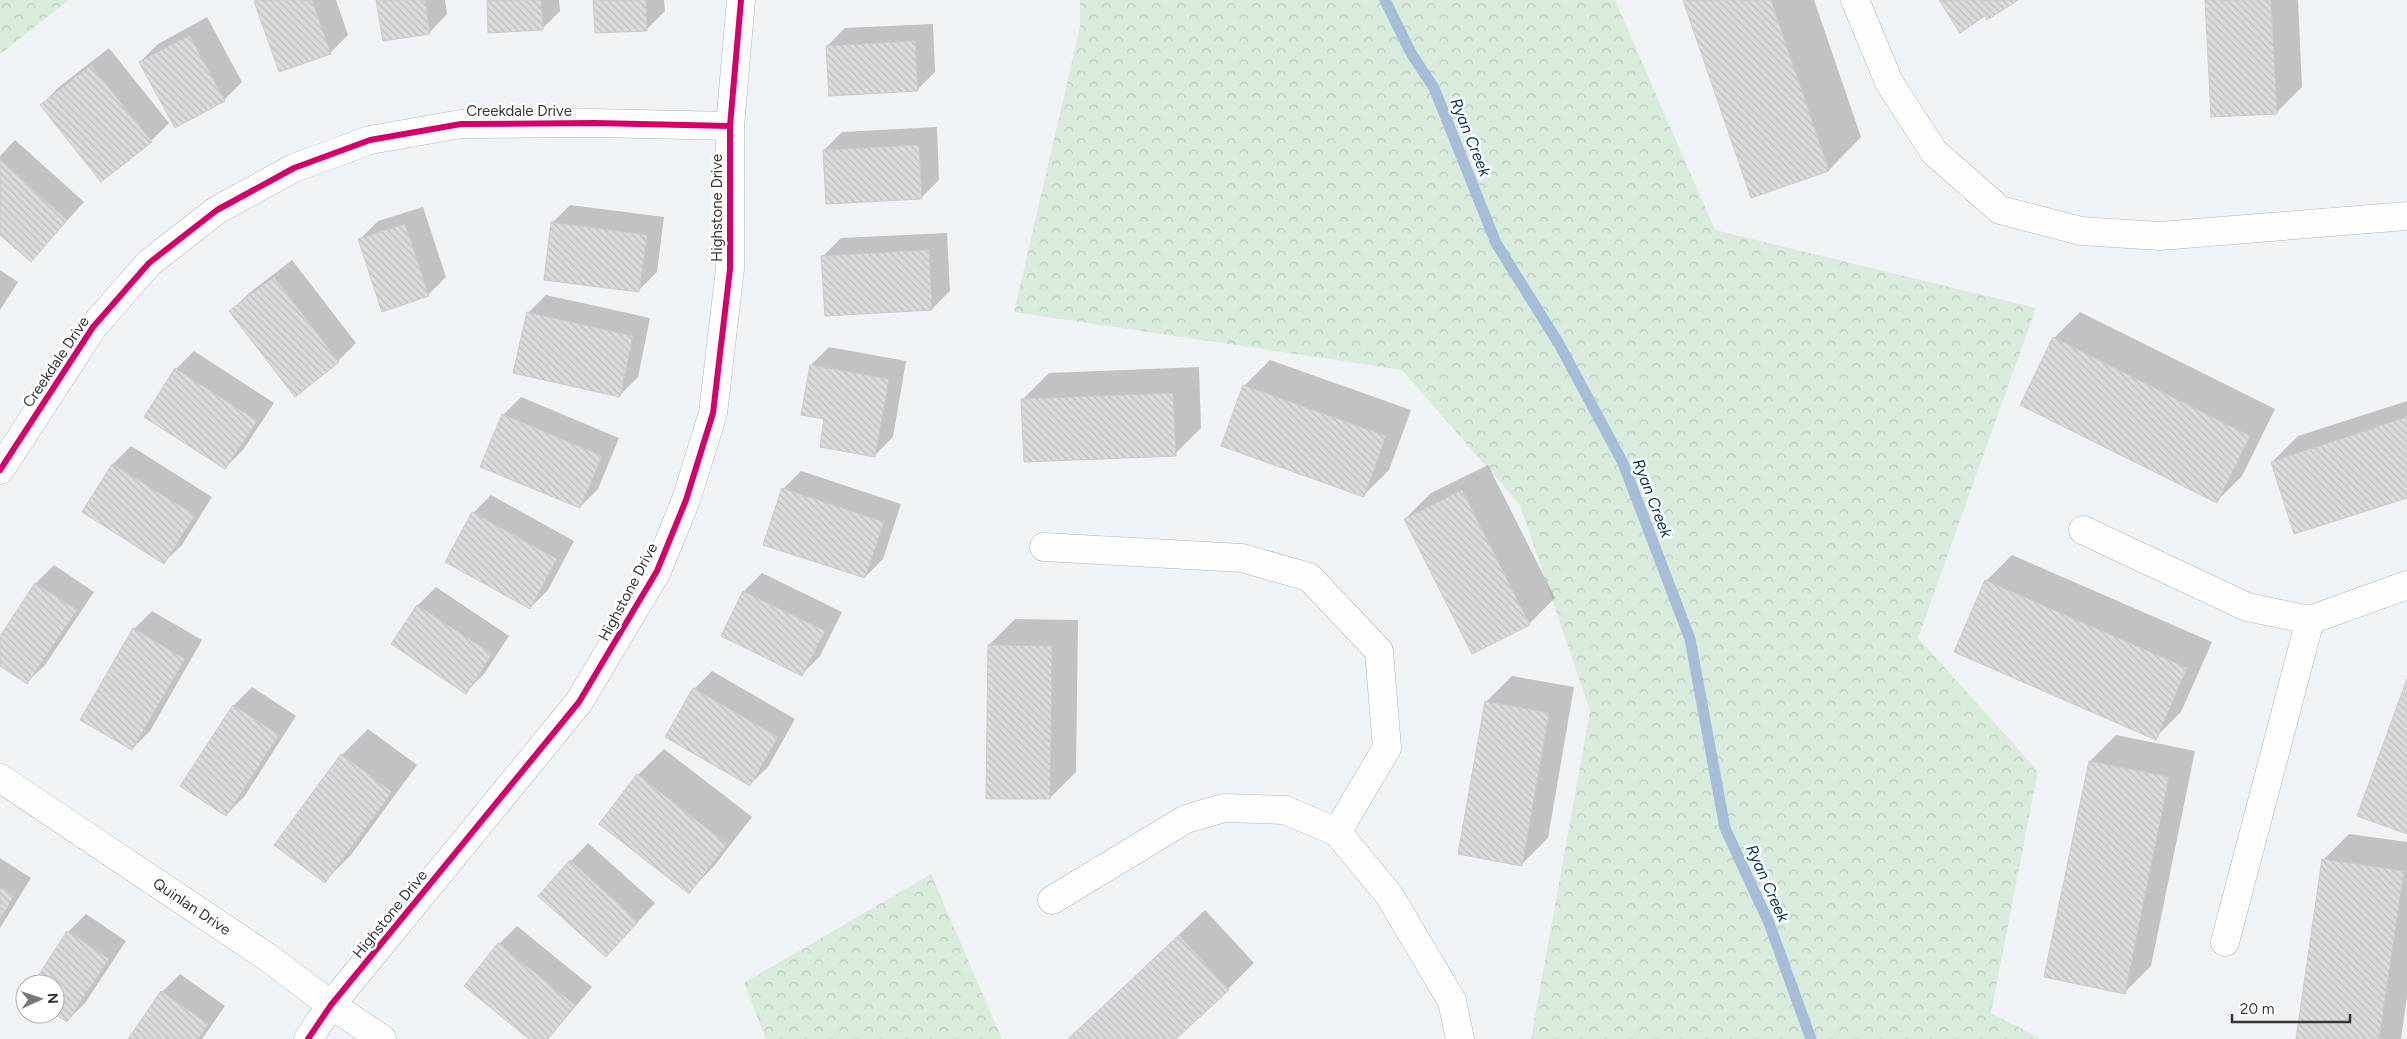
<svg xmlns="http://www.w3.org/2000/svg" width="2407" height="1039" viewBox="0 0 2407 1039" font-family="Figtree,sans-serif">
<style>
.forest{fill:url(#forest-crowns)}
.shadow{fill:#0003}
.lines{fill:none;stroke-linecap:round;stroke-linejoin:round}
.stream{stroke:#a6bcd7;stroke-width:11}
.building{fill:url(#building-back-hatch);stroke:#cacacb}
.minor-casing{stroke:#b4b5b7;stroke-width:29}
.minor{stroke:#fdfdfe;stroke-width:28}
.cycleway-casing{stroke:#fff;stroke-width:9}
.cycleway{stroke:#d6006c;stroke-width:6}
.labels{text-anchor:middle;stroke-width:5;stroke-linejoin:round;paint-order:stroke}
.street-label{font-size:15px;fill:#353739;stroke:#fff}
.water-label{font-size:16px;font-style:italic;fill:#073261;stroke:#fff}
</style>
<defs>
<pattern id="forest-crowns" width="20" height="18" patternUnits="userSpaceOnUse" patternTransform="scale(1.25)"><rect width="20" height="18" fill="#d9ebdd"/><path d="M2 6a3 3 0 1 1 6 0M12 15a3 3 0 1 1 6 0" fill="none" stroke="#bbcabe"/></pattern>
<pattern id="building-back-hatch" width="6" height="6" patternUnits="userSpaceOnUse" patternTransform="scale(1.25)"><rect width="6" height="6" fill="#dadcdc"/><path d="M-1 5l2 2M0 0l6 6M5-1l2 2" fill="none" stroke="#bcbdbe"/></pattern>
</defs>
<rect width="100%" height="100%" fill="#f0f3f5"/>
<path class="forest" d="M0,0H69L0,54Z
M1080,0H1615L1715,230L2036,308L1918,638L2038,771L1991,1013L2041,1039H1531L1590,711L1520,505L1402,370L1014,312L1080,27Z
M931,874L1002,1039H766L744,983Z"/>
<path class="shadow" d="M257,0H336L348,35L330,53L256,2Z
M378,0H445L447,14L430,32Z
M488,0H559L560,11L542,29Z
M595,0H664L665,11L647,29Z
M1684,0H1814L1861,137L1829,170L1752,196Z
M2206,0H2298L2302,87L2276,113Z
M207,17L242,82L224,100L140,62L158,44Z
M933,24L935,72L917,90L827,46L845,28Z
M109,48L169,123L151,141L41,105L59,87Z
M937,127L939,180L921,198L824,150L842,132Z
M15,140L84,202L31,260L0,233V156Z
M570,205L664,217L657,272L639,290L552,223Z
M423,207L446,277L428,295L360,239L378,221Z
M947,233L950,291L932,309L823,256L841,238Z
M292,260L356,343L338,361L231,311L249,293Z
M0,270L18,282L0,310Z
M546,295L650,318L638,377L620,395L528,313Z
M2080,312L2275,409L2242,476L2216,502L2021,404L2054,338Z
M829,347L906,361L893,437L875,455L826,418L811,365Z
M194,351L274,403L243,450L225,468L176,369Z
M1270,360L1411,410L1389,470L1364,495L1244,386Z
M1199,367L1201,428L1175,454L1023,399L1049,373Z
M521,397L619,438L598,489L580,507L503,415Z
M2407,401V496L2272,462L2298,436Z
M131,446L212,497L182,545L164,562L84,512L113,464Z
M1488,465L1555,598L1529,624L1405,519L1431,493Z
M801,471L901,504L883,559L865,577L783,489Z
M491,495L574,541L548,590L530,608L473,513Z
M2012,555L2212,642L2181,712L2155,738L1986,581Z
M54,565L94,592L45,665L27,682L0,665V638L36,583Z
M762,573L842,612L820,656L802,674L723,635L744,591Z
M436,587L509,636L484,674L466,692L392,644L418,605Z
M152,611L202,640L150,731L132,749L134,629Z
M1015,619L1078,620L1076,772L1050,798L989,645Z
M712,671L795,719L768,767L750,784L694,689Z
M1512,676L1574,687L1548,838L1522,864L1486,702Z
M252,687L296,716L244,797L226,815L182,786L234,705Z
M368,729L417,765L351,855L325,881L276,845L342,755Z
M2116,735L2195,751L2151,966L2125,992L2090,761Z
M664,749L752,817L714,866L689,892L638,775Z
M2349,834L2407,842V996L2401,1039H2297L2323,860Z
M588,843L655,903L624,937L571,861Z
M0,858L31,878L0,928Z
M1205,910L1254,963L1228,989L1174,1039H1069Z
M86,914L126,941L85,1003L67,1021L55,1013V984H34L68,932Z
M517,926L592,987L548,1039H531L499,944Z
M180,974L225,1006L202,1039H130L162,992Z"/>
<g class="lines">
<path class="stream" d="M1385,0L1411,53L1434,88L1496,243L1559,344L1623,463L1690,639L1725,828L1769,923L1811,1039"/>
</g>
<path class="building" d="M258,0H312L331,54L279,72L254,1Z
M376,0H425L430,34L383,41Z
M487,0H541L543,30L488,33Z
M593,0H646L647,31L595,33Z
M1683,0H1771L1829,171L1751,198Z
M1939,0H2018L1987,20L1985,16L1960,33Z
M2205,0H2271L2277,114L2211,117Z
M189,35L225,101L175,128L139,62Z
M915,41L918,91L829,96L826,46Z
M91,65L152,142L101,182L40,105Z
M919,145L922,199L826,204L823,150Z
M0,160L67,220L31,262L0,235Z
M551,222L647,235L639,292L544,280Z
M405,224L429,296L382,312L358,239Z
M929,250L932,310L825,316L821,256Z
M274,277L339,362L295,397L229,311Z
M527,312L633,336L620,397L513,373Z
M2053,337L2250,436L2217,503L2020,405Z
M810,365L889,379L875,457L820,447L824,419L801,415Z
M175,368L257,421L225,469L144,417Z
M1243,385L1386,436L1364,497L1221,446Z
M1173,393L1176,456L1024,462L1021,399Z
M502,414L602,456L580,508L480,467Z
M2407,417V498L2294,534L2271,462Z
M112,464L195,515L164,564L82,512Z
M782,488L884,522L865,578L763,545Z
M1462,490L1530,625L1472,654L1404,519Z
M472,512L557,559L530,609L445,562Z
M1985,580L2187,668L2156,740L1954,652Z
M35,583L77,610L27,684L0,666V636Z
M743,591L825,631L802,676L721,636Z
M417,605L492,654L466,694L391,644Z
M133,628L185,659L132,750L80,720Z
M988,645L1052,646L1050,799H986Z
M2407,679V834L2357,816Z
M693,688L778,737L750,786L665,737Z
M1485,701L1549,713L1522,866L1458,854Z
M233,705L279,735L226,816L180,786Z
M341,754L392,792L325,883L274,845Z
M2089,761L2169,777L2125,994L2044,977Z
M637,774L727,844L689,894L599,824Z
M2322,859L2404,871L2379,1039H2296Z
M570,860L638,922L606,957L538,896Z
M0,887L14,896L0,919Z
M67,931L109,959L67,1022L55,1014V984H33Z
M1179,935L1229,990L1176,1039H1068Z
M498,943L575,1005L548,1039H529L464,986Z
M161,991L208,1024L198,1039H128Z"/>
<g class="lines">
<g class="minor-casing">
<g id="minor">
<path d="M1855,0L1889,82L1934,152L2000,210L2081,231L2160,236L2407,216"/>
<path d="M0,470L93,327L149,263L217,210L294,168L370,140L461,124L595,123L730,126"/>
<path d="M2083,530L2247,607L2310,620"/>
<path d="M1044,547L1242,558L1309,577L1379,651L1387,748L1337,832"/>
<path id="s1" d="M0,778L270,959L331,1005L382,1039"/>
<path d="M1052,900L1186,819L1224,808L1285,810L1337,832L1389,895L1452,1001L1460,1039"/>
<path d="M2225,942L2310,620L2407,585"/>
<path d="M308,1039L331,1005L579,702L657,571L686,500L713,413L730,269V126L741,0"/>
</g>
</g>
<use href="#minor" class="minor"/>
<g class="cycleway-casing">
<path id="cycleway" d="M0,470L93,327L149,263L217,210L294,168L370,140L461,124L595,123L730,126
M308,1039L331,1005L579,702L657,571L686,500L713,413L730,269V126L741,0"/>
</g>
<use href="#cycleway" class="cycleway"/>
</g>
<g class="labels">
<g class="street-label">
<text x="519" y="116">Creekdale Drive</text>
<text transform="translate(717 208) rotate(-90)" y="5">Highstone Drive</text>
<text transform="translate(56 362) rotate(-56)" y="5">Creekdale Drive</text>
<text transform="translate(628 592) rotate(-62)" y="5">Highstone Drive</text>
<text dy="5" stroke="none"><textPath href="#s1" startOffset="231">Quinlan Drive</textPath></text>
<text transform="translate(390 914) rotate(-51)" y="5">Highstone Drive</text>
</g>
<g class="water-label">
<text transform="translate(1471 137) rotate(68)" y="6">Ryan Creek</text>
<text transform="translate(1653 498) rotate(69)" y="6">Ryan Creek</text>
<text transform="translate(1768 883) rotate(66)" y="6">Ryan Creek</text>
</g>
</g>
<g transform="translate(40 999) rotate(87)"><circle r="24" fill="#ffffff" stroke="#aeafb0"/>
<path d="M0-4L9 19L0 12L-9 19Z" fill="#76797b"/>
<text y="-8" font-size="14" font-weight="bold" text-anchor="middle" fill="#353739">N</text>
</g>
<path d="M2232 1014v8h118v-8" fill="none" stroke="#353739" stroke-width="2.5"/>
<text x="2240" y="1014" font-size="15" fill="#353739" stroke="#ffffff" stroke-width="4" paint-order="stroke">20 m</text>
</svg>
